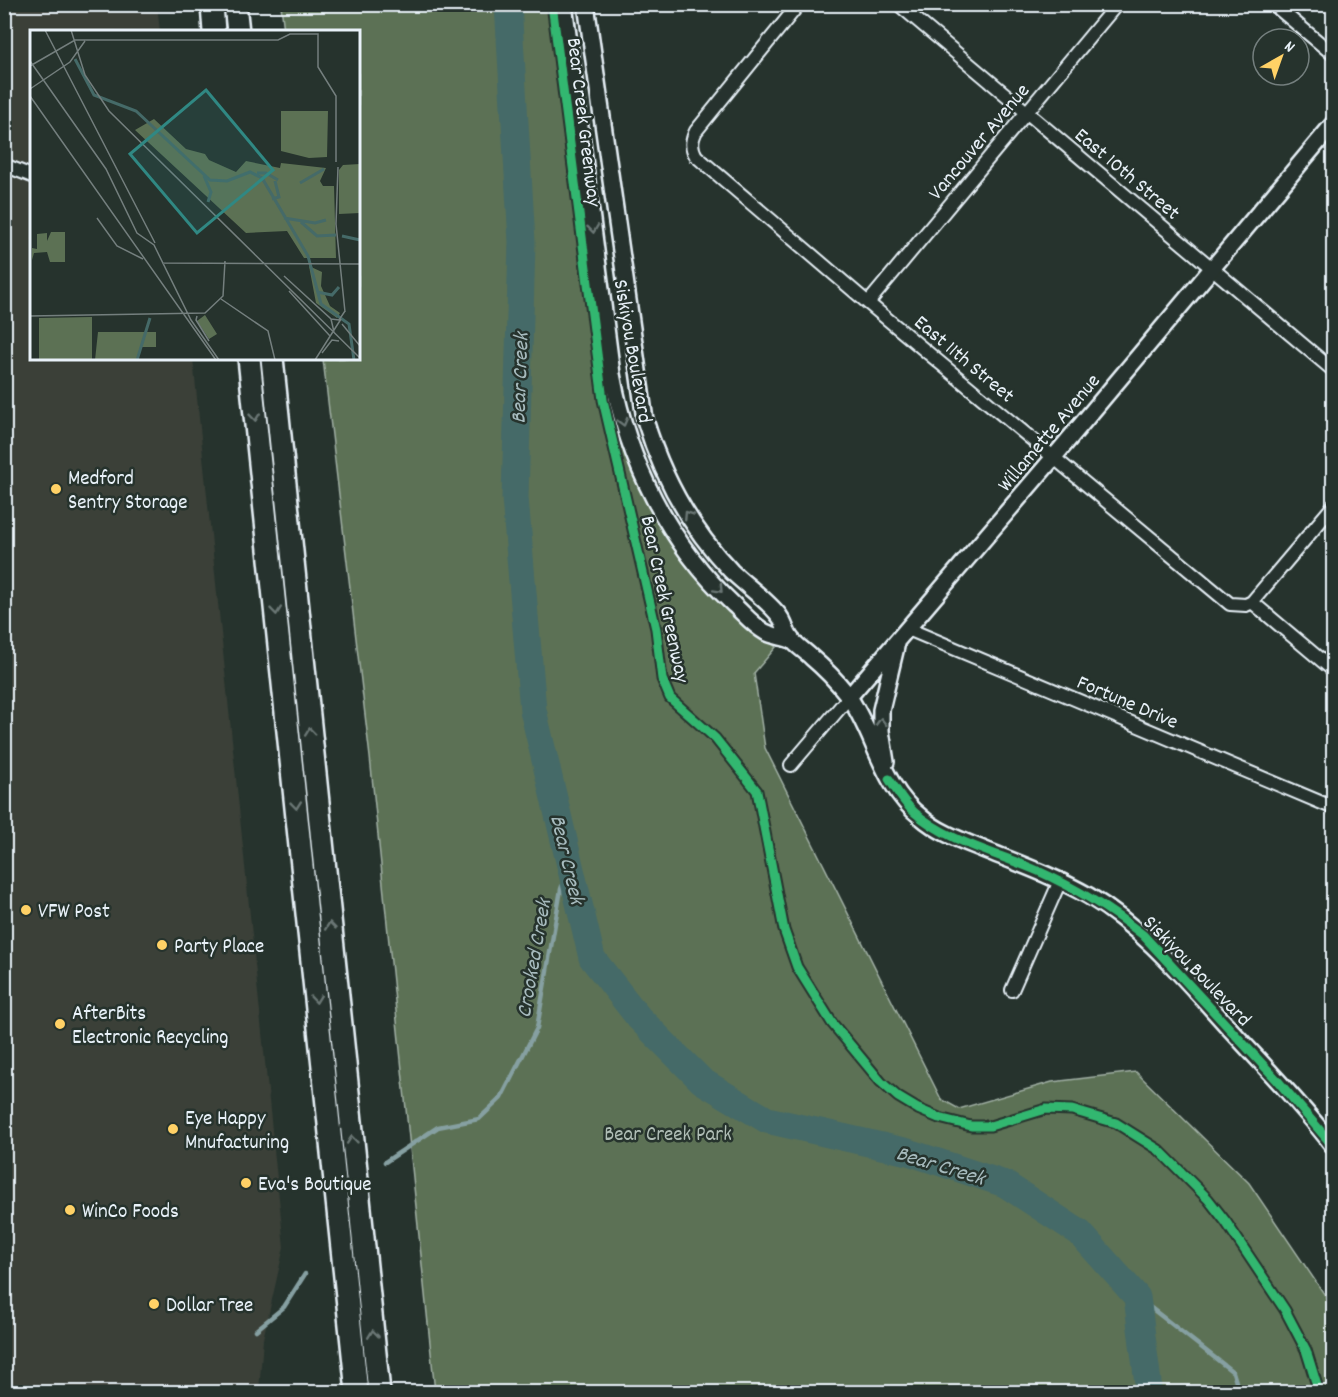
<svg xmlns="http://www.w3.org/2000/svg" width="1338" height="1397" viewBox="0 0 1338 1397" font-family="Dekko,sans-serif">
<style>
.built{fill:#3a4038}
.green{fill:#5c7154;stroke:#a2b1a6;stroke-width:1.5}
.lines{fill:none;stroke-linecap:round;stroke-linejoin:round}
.stream{stroke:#86a0a2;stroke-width:4.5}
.river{stroke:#456a68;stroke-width:27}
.minor-casing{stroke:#e8f1f8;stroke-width:16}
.tertiary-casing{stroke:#e8f1f8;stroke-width:20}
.motorway-casing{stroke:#e8f1f8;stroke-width:26}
.minor{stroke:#26332d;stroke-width:12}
.tertiary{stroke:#26332d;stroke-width:15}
.motorway{stroke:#26332d;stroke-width:21}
.cycleway-casing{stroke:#26332d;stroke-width:13}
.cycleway{stroke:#33b770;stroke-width:9}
.oneway{stroke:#6a7674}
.poi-dot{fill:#ffd166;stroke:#26332d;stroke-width:2}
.labels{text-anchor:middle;stroke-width:5;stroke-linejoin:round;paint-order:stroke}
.street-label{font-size:21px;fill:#e8f1f8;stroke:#26332d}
.poi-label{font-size:21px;fill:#e8f1f8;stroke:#26332d;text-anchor:start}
.park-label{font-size:21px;fill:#b0beb6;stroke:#26332d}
.water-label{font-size:22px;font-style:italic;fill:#a7bbbe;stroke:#26332d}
.inset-river{fill:none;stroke:#456a68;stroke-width:3}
.inset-road{fill:none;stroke:#747f7e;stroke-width:1.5}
.view{fill:#308883;fill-opacity:0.15;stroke:#308883;stroke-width:3}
.inset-edge{fill:none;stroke:#e8f1f8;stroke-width:3}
</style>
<rect width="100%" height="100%" fill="#26332d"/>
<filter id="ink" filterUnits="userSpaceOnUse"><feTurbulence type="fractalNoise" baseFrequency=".0167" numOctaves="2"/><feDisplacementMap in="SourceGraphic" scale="12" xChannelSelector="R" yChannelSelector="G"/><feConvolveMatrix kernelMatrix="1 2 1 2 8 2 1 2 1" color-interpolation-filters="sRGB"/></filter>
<g filter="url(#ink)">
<path class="built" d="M5,5H157L160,31L32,32V358L193,359L284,1247L263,1339L259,1392H5Z"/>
<path class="green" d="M281,5H559L628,456L734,613L776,647L754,673L765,748L941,1099L959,1109L1052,1082L1136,1072L1249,1183L1333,1307V1392H435L370,757L323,359L358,358V32L284,31Z"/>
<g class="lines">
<path class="stream" d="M385,1162L438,1127L479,1119L501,1098L537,1028L561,889L571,861
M1137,1297L1233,1372L1239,1392
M256,1330L284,1307L305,1274"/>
<path class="river" d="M508,4L522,242L515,498L533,710L592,958L639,1018L702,1081L767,1120L908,1152L1005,1184L1080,1233L1137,1297L1148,1383L1147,1392"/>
<g class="minor-casing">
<path id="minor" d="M799,4L696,131C691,141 691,147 696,156L868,303L1230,604L1246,605L1252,602L1334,505
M898,4L1334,371
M1273,4L1334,55
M4,165L32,176
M868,303L1117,4
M1252,602L1334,671
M908,629L1334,808
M791,765L849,697
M1012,990L1060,881"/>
</g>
<g class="tertiary-casing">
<path id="tertiary" d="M564,4L612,374C628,462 668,543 734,605C743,613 754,626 765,632C773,636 783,637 791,640
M586,4L645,420C662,476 690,528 731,571C744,584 771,603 780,617C785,624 786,633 792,640C797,646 805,651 811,657C824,668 836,680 847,694C875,733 881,786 921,817C939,833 963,841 985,850C1020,864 1056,877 1089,896C1146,930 1187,982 1231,1030C1266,1068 1303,1106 1334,1147
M849,697L1054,457L1334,123
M886,762L881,731V710L896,647"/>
</g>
<g class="motorway-casing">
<path id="motorway" d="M212,4L214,32
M235,4L238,32
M249,358L357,1392
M272,358L379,1392"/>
</g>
<use href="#minor" class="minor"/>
<use href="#tertiary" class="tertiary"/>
<use href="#motorway" class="motorway"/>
<g class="cycleway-casing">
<path id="cycleway" d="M552,4L603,400L656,629L662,679L670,698L715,738L757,791L784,930L797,967L832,1023L881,1082L898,1097L918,1109L939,1118L971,1126H990L1046,1109L1072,1110L1116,1123L1159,1150L1208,1199L1226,1222L1285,1310L1306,1350L1319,1392
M889,779C897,791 904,803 914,812C948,842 997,853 1038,871C1076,888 1110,909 1143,935L1277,1080L1334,1147"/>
</g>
<use href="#cycleway" class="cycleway"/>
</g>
<defs><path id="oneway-chevron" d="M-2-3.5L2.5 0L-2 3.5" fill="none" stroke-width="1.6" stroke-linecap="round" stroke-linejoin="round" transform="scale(1.5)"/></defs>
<g class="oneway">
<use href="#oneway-chevron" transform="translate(593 229) rotate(83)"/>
<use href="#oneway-chevron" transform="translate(255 417) rotate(84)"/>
<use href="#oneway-chevron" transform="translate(623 422) rotate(75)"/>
<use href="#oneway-chevron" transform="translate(688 515) rotate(-123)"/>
<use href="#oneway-chevron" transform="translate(719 589) rotate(47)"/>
<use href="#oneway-chevron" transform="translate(276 611) rotate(84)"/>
<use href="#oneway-chevron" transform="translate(881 722) rotate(-91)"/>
<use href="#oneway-chevron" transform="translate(310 732) rotate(-96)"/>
<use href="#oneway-chevron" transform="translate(296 805) rotate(84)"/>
<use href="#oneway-chevron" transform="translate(330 926) rotate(-96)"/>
<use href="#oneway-chevron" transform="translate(316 999) rotate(84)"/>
<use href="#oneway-chevron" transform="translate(352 1140) rotate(-96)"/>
<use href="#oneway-chevron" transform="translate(373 1334) rotate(-97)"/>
</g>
</g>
<g class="poi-dot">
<circle cx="56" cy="489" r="6"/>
<circle cx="26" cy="910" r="6"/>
<circle cx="162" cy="945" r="6"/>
<circle cx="60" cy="1024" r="6"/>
<circle cx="173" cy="1129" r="6"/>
<circle cx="246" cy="1183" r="6"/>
<circle cx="70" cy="1210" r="6"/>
<circle cx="154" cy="1304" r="6"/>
</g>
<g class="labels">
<g class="street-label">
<text transform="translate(585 122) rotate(83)" y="7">Bear Creek Greenway</text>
<text transform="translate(978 141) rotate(-50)" y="7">Vancouver Avenue</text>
<text transform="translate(1128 173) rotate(40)" y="7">East 10th Street</text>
<text transform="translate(634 351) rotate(80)" y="7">Siskiyou Boulevard</text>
<text transform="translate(965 358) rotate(40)" y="7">East 11th Street</text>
<text transform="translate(1048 432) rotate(-50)" y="7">Willamette Avenue</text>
<text transform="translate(666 599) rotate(78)" y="7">Bear Creek Greenway</text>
<text transform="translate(1128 701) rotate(23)" y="7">Fortune Drive</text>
<text transform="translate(1198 970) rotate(46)" y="7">Siskiyou Boulevard</text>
</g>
<g class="poi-label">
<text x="68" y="484">Medford<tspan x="68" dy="24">Sentry Storage</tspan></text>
<text x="38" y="917">VFW Post</text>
<text x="174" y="952">Party Place</text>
<text x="72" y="1019">AfterBits<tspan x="72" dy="24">Electronic Recycling</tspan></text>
<text x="185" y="1124">Eye Happy<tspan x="185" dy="24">Mnufacturing</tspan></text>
<text x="258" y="1190">Eva's Boutique</text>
<text x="82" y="1217">WinCo Foods</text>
<text x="166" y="1311">Dollar Tree</text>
</g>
<g class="park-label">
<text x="668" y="1140">Bear Creek Park</text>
</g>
<g class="water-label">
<text transform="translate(518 378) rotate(-88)" y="8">Bear Creek</text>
<text transform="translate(569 859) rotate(77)" y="8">Bear Creek</text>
<text transform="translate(532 958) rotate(-80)" y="8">Crooked Creek</text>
<text transform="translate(941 1164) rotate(17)" y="8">Bear Creek</text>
</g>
</g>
<g transform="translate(30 30)">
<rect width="330" height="330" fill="#26332d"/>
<path d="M251,81H298L297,127L279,128L251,121ZM124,89L156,119L175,124L179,130L206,142L216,131L250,138L251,133L296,138L290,151L293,156H304L306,228H274L257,201L216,203L105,100ZM330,134V183L309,184V140L313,135ZM21,202H35V232H20L17,222L4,223L2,230V218L7,219V204L17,203V211ZM279,236L292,242L291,256L300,276L310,283L307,288L286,273ZM175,285L187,304L179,309L167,291ZM62,287V330H9V288ZM68,302H126V317H111L108,330H65Z" fill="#5c7154"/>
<path class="inset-river" d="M45,29L64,65L106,81L180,150L197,151L220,142L232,148L278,226L291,274L319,294L324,330M227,143H236L248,150M174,146L181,162L178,172M270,153L294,139M242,169L249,167L245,151M254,188L285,193L296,190M271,192L287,206L306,205M312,206L330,210M287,262L302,265L309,257M107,330L120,288"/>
<path class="inset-road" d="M15,0L125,213M41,0L55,45L79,81L330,328M0,31L76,139L107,203L124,215L161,290L189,330M0,36L45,10H248L260,4H288V37L306,66V132M0,59L40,32L55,11M0,66L186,330M308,137L306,194L315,282M67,188L87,216L113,229M132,233L330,234M254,246L301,289L304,302M259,261L300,306M191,269L238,301L245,330M0,286L175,283L193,266L195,231M167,286L166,290L179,311M301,289L309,290L315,281M312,294L330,316M292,323L302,310L309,311M285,330L311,289"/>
<path class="view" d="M176,60L243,140L167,203L100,124Z"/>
<rect width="330" height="330" class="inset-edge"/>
</g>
<rect width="1338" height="1397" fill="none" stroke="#26332d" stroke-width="24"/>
<rect x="12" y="12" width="1314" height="1373" fill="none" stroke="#e8f1f8" stroke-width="2" filter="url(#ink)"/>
<g transform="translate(1281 57) rotate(40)"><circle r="28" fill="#26332d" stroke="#747f7e" stroke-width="1.5"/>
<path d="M0-4.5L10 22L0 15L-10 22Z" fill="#ffd166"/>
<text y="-9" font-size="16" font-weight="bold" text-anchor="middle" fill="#e8f1f8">N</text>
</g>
</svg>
